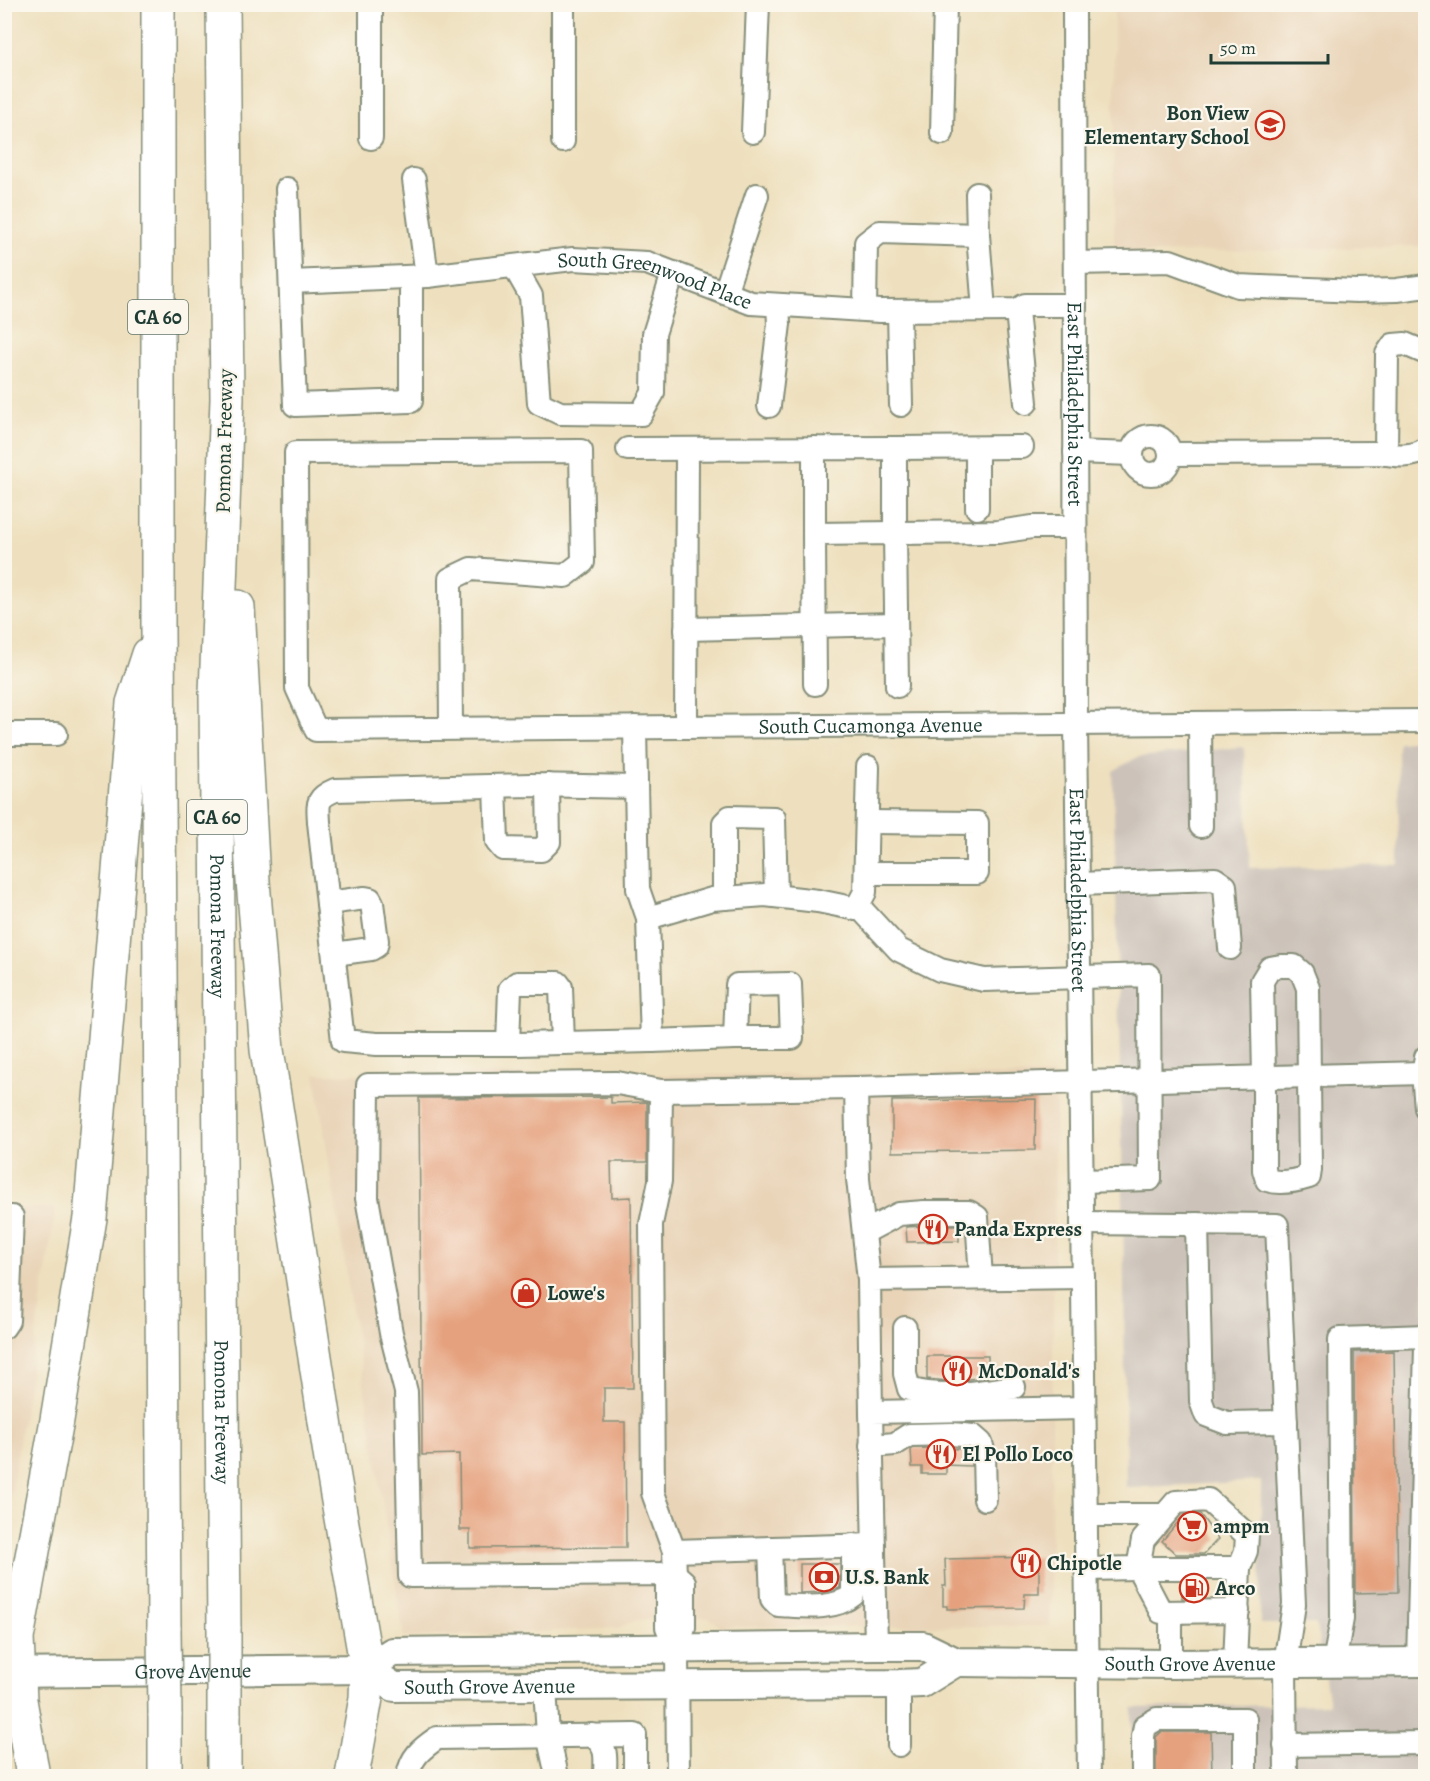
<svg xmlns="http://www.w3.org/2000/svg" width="1430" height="1781" viewBox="0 0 1430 1781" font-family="Alegreya,serif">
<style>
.built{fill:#e9d4b8}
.industrial{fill:#ccc2b9}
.building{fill:#e5a17e}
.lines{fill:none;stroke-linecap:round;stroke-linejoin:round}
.minor-casing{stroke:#868e79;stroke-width:26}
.major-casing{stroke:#868e79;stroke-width:32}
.highway-casing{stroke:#868e79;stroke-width:36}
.minor{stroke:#fff;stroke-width:22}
.major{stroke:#fff;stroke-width:28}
.highway{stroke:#fff;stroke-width:33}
.highway-bridge-casing{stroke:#868e79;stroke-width:36;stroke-linecap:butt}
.highway-bridge{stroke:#fff;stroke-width:33}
.labels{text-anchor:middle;stroke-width:4.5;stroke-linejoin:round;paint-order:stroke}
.shield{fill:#fbf7ec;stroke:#61756b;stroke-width:1.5}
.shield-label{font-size:20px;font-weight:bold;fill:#1f3d34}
.poi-label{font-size:21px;font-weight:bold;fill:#1f3d34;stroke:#fbf7ec;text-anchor:start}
.street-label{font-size:21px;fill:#1f3d34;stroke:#fbf7ec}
</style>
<rect width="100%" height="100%" fill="#fbf7ec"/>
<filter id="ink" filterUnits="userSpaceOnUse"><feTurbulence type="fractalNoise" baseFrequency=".0167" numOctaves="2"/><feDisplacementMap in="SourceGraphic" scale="12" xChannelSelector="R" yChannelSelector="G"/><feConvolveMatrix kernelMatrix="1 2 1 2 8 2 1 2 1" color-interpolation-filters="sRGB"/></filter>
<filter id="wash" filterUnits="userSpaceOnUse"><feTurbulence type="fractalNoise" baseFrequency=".008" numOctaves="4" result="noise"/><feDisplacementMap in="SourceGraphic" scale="24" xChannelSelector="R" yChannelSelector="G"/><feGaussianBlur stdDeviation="1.35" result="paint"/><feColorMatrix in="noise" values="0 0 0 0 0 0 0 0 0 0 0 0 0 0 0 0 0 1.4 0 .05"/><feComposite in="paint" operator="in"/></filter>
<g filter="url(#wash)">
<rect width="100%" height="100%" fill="#eee0be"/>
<path class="built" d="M1114,5H1425V246L1114,254Z
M315,1074L1056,1075L1050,1626L721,1627L708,1618L636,1620L619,1628L404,1638Z
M5,1208H56L5,1532Z"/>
<path class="industrial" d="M1425,740V1776H1132V1708L1329,1704L1316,1624H1260L1261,1481L1126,1488L1123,1193L1113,771L1138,757L1244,747L1250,868L1399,865L1398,742Z"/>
<g id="blocks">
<path class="building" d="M611,1097V1103L647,1102V1162H611L612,1198L631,1197L633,1388H604V1422H625L626,1547L470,1548V1530H460L459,1454L422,1455L419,1098Z
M1036,1099L1035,1150L892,1152V1101Z
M925,1226H959V1241L907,1242L906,1227Z
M1394,1351L1398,1592L1355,1593L1354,1352Z
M927,1356H988V1377L948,1381L927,1379Z
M913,1448L967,1449L971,1456V1466L946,1465V1474H922V1467H912L911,1449Z
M1197,1514H1200L1218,1539L1204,1554H1176L1162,1541L1184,1515Z
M1039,1557V1594H1025L1024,1608L947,1609V1606H943V1586H946L945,1559Z
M800,1564H840V1588L825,1592L800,1593Z
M1183,1581H1205V1598H1182Z
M1161,1732H1211L1212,1776H1156V1737Z"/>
</g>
</g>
<g filter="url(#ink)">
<use href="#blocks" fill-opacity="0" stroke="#868e79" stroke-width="1.5"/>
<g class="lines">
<g class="minor-casing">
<g id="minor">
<path d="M563,4V141"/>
<path id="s1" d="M1074,4L1076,724L1089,1776"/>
<path d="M753,132L758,4"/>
<path d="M942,133L945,4"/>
<path d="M371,138V4"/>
<path d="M414,180L427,276"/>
<path d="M287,189L295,405L411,401V277"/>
<path d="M977,194L978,235"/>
<path d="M1075,263L1170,261L1238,286L1357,291L1397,290L1426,286"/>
<path d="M514,266L531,296L539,403L560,413L641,414L653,393L654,334L673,273"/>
<path id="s2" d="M291,282L427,276L573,259L647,263L751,303L880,311L1017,310L1025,305H1075"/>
<path d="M725,293L757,195"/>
<path d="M865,310L866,243L880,232L978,235L984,310"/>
<path d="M1017,310L1026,403"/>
<path d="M899,311L901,405"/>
<path d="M769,406L779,324L778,305"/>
<circle cx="1151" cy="455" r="19"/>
<path d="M814,448V534"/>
<path d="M895,448L1022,447"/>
<path d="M977,448V508"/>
<path d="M628,449L895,448V533L998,532L1032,527H1075"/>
<path d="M1075,452L1132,454"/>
<path d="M1170,454L1382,453C1396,456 1412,458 1426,449"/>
<path d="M1386,454L1387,354L1393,345L1405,344L1426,353"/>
<path d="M686,629L896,624"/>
<path d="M815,684L814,534L895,533L897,686"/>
<path d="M1200,723L1201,826"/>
<path d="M635,727L638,889L648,918L712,899L765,895L818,901L862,910L899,950L940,970L984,980L1149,975L1150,1179L1082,1181"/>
<path d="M686,727L687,449"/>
<path id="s3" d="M451,729L450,579L471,569L565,576L583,562L581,451L296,453L297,688L316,730L1426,721"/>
<path d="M4,734H56"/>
<path d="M495,786L497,842L503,849L541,850L549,842L548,785"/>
<path d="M636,787L530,785L335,790C316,798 318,803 319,822L343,1041L377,1044H518L652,1041L648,918"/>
<path d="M866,873H977V823L867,822"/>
<path d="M1078,884L1215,879L1225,886L1230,948"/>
<path d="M724,898V823L730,817L774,818L776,896"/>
<path d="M328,903L365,898L370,899L372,903L377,941L376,946L371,949L334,954"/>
<path d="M856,909L865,892L868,767"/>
<path d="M1281,966H1294L1302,973L1308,988L1310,1170L1309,1177C1296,1181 1279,1184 1267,1180L1264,1170V1076L1262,981L1270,968Z"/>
<path d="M652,1041L735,1038L737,985L790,984L792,1038H735"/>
<path d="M508,1044L510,989L517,983H558L561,987L563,1043"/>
<path d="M1426,1057L1423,1073L1426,1108"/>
<path d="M661,1091L660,1181L651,1224L653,1493L674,1551L675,1574"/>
<path d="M4,1217H12L8,1321L4,1327"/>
<path d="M1082,1223L1277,1225L1294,1604L1285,1664L1286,1776"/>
<path d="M1197,1224L1201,1401L1206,1415L1227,1423L1286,1422"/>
<path d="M865,1232L899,1214L924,1212H969L977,1217L981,1278"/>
<path d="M869,1280L858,1179L856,1088L1423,1073"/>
<path d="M905,1328V1374L909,1389C942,1399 980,1392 1014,1387"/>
<path d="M871,1412L869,1280L1083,1277"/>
<path d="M871,1446L895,1444L909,1435L952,1434L973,1436L981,1443L984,1454L985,1499"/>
<path d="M1086,1515H1164"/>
<path d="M770,1548L772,1599L778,1605C801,1606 834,1611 853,1595V1545"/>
<path d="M674,1551L874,1545"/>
<path d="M1087,1569L1138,1568L1143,1540L1176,1502L1208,1500L1247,1535L1246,1551L1239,1568L1235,1664"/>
<path d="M675,1574L667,1582V1627L677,1649"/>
<path d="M1238,1611L1161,1612L1138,1568H1239"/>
<path d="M876,1646L871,1412L1084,1408"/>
<path d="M1418,1662L1426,1346"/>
<path d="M1334,1663L1342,1619L1340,1339L1426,1336"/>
<path d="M1171,1664V1612"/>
<path d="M899,1684V1745"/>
<path d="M545,1688L548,1735L557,1776"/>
<path d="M592,1735C609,1748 605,1757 605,1776"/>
<path d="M1285,1745L1426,1743"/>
<path d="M408,1776C411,1757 421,1749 437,1738L635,1735V1776"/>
<path d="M678,1776L677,1649L684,1627V1582L675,1574L410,1576L406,1392L391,1333L367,1198L368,1085L617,1083L661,1091L856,1088"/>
<path d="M1143,1776V1736L1145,1726L1157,1719H1245V1776"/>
</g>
</g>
<g class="major-casing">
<g id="major">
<path id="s4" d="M367,1669L392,1652L876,1646H923L956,1662L1171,1664L1426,1662"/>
<path id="s5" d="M367,1669L394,1687L899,1684L922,1683L956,1662"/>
<path id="s6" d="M4,1673L367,1669"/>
</g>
</g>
<g class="highway-casing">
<g id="highway">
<path d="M158,4V630L164,1629"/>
<path id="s7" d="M223,4L227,399L216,693L224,1629"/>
<path d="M238,607L253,881L267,1050L332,1466L367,1669L366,1698L352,1776"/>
<path d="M224,1713V1776"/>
<path d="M33,1776L20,1700L17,1638L57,1420L90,1218L133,703L149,654"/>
<path d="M165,1776V1714"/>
</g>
</g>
<use href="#minor" class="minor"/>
<use href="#major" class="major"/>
<use href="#highway" class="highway"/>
<g class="highway-bridge-casing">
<path id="highway-bridge" d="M164,1629L165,1714
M224,1629V1713"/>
</g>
<use href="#highway-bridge" class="highway-bridge"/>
</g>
</g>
<defs>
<g id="school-ring" transform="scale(1.5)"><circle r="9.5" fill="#fbf7ec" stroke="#c8321e" stroke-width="1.5"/><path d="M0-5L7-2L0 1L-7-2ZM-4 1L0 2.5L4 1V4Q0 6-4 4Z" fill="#c8321e"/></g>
<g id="restaurant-ring" transform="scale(1.5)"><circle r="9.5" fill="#fbf7ec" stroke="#c8321e" stroke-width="1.5"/><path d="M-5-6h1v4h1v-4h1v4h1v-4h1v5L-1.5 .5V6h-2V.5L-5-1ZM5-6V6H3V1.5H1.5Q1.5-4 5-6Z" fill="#c8321e"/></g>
<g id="shop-ring" transform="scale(1.5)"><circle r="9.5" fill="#fbf7ec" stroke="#c8321e" stroke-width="1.5"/><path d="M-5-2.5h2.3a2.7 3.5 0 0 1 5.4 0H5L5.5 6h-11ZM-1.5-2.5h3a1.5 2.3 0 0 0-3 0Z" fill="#c8321e"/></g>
<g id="supermarket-ring" transform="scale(1.5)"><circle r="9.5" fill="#fbf7ec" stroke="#c8321e" stroke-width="1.5"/><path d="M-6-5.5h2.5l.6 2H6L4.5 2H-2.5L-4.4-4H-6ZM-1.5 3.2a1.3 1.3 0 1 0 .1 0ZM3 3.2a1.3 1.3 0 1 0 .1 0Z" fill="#c8321e"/></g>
<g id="bank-ring" transform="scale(1.5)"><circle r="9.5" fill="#fbf7ec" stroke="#c8321e" stroke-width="1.5"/><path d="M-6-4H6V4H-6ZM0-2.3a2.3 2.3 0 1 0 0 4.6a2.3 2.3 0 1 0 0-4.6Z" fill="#c8321e"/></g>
<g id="fuel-ring" transform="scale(1.5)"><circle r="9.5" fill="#fbf7ec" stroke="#c8321e" stroke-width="1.5"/><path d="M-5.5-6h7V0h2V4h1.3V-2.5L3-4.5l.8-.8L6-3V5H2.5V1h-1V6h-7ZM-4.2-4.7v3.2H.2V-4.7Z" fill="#c8321e"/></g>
</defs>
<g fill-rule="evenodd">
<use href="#school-ring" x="1270" y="125"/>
<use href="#restaurant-ring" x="933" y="1229"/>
<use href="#shop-ring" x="526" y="1293"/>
<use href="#restaurant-ring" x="957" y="1371"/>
<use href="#restaurant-ring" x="941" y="1454"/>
<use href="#supermarket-ring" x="1192" y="1526"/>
<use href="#restaurant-ring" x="1026" y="1563"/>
<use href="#bank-ring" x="824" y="1577"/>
<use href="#fuel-ring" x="1194" y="1588"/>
</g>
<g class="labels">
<g class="shield">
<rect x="128" y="300" width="60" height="34" rx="4.5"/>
<rect x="187" y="800" width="60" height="34" rx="4.5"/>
</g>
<g class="shield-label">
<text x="158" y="324">CA 60</text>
<text x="217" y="824">CA 60</text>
</g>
<g class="poi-label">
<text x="1249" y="120" text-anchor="end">Bon View<tspan x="1249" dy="24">Elementary School</tspan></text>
<text x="954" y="1236">Panda Express</text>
<text x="547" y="1300">Lowe's</text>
<text x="978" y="1378">McDonald's</text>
<text x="962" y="1461">El Pollo Loco</text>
<text x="1213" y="1533">ampm</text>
<text x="1047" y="1570">Chipotle</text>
<text x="845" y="1584">U.S. Bank</text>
<text x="1215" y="1595">Arco</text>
</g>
<g class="street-label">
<text dy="7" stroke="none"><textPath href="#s2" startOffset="368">South Greenwood Place</textPath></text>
<text dy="7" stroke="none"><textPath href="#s1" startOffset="400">East Philadelphia Street</textPath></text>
<text transform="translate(224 441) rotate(-89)" y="7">Pomona Freeway</text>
<text dy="7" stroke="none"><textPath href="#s3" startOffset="1522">South Cucamonga Avenue</textPath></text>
<text dy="7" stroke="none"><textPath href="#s1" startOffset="886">East Philadelphia Street</textPath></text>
<text dy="7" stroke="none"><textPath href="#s7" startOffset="922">Pomona Freeway</textPath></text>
<text dy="7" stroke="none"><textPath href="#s7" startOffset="1408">Pomona Freeway</textPath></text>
<text dy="7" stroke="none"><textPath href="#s4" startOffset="832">South Grove Avenue</textPath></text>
<text dy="7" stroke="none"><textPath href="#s6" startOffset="189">Grove Avenue</textPath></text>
<text dy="7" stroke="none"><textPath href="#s5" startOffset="128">South Grove Avenue</textPath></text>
</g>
</g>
<rect width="1430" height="1781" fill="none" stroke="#fbf7ec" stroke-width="24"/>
<path d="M1211 54v9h117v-9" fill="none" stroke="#1f3d34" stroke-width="3"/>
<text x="1220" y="54" font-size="18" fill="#1f3d34" stroke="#fbf7ec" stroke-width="4.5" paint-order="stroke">50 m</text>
</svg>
